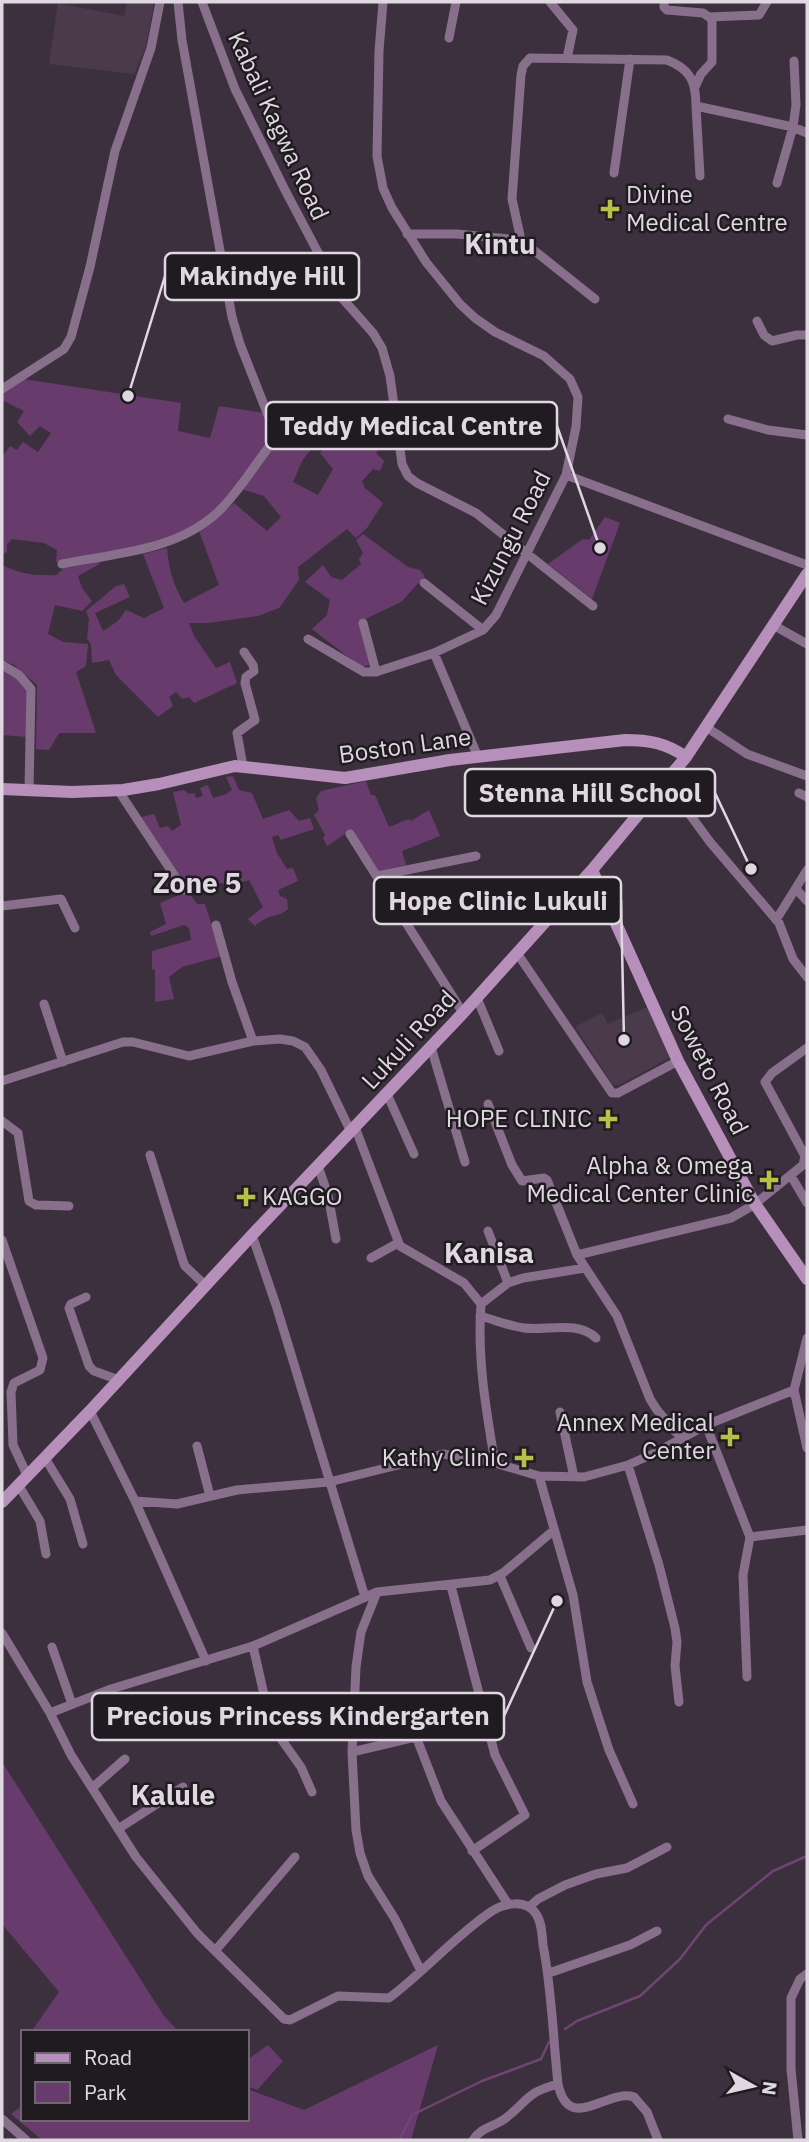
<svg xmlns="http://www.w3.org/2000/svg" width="809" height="2142" viewBox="0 0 809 2142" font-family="'IBM Plex Sans',sans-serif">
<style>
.built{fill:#4b3a4c}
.green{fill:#673c6c}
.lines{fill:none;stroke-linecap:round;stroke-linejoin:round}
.stream{stroke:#6e4573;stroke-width:2.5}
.street{stroke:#886f8b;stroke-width:9}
.secondary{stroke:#b68fba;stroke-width:12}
.poi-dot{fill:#b8c147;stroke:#201b21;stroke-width:2.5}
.labels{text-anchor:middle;stroke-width:5;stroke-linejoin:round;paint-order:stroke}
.street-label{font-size:24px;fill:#e0d8e1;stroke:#201b21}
.poi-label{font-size:24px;fill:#e0d8e1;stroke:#201b21;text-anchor:end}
.quarter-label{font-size:28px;font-weight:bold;fill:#e0d8e1;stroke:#201b21}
.leader{fill:none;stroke:#e0d8e1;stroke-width:2.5}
.callout-dot{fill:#e0d8e1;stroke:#201b21;stroke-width:2.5}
.callout{fill:#201b21;stroke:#e0d8e1;stroke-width:2.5}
.callout-label{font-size:26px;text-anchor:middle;font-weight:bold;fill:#e0d8e1}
</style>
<rect width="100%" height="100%" fill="#3d303e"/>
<path class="built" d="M127,2H154L146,46L134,74L49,64L58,3L124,16Z
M649,1006L670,1056L669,1058L619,1085H613L575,1027L602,1013L608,1024Z"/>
<path class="green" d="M23,379L181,403L178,431L210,438L219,406L265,413L270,437L267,446L226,499L201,523L167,541L56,562L57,550L44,543L12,539L7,544V552L2,555V457L10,446L17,450L23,442L38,452L51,433L40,426L30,436L17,422L24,411L2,400V392Z
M272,415L332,422L302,461L293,482L318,495L333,469L320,453L340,425L395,431L396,449L382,446L376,453L384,461L380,471L373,469L362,481L365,488L383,503L367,528L356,538L347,529L298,567L299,580L279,608L258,616L209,623H189L194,636L216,668L230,662L237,683L194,703L189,697L182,699L176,692L169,697L173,706L158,717L116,675L109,660L92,663L91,644L87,639L89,619L86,611L116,586L124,584L130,597L95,613L103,631L118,621L126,610L144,618L164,608L143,554L167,548C169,569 173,585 184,603L219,585L199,531L234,503L267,531L281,517L264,496L241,489L270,451L278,434Z
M605,517L620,523L592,599L548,564L583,539L589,540Z
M363,534L408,567L420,570L425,576L401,602L359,622L369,665L361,667L312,629L327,615L330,600L305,582L323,565L331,577L342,580L361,564L359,559L363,553L356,540Z
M102,560L98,565L78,576L82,588L92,601L82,611L55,605L48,634L63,642L88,644L86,666L76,672L96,733H59L49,750L36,749L37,685L14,665L2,660V565C20,574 35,576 56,575L63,569Z
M2,669C38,687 28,700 26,737L2,735Z
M233,776L239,790L252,793L263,819L289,810L299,821L310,818L314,829L281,840L278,835L272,837L277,853L287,869L293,868L298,881L278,890L280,896L287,899L288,909C278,918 269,913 255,926L248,919L263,907L249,880C242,882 233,885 226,884C211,882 200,880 185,883L141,817L154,814L160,828L168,826L172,831L181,825L173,792L184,790L189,794L194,793L196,798L203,796L200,788L208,785L213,798L226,794L232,790L226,777Z
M366,781L371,795H375L389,827L409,819L411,821L429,810L440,836L402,851L406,865L375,872L351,830L327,846L323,838L325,835L314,815L319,810L316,798L321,791Z
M188,891L197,904H205L222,956L182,967L169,977L174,999L155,1002V970L152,969V951L191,940L189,928L184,925L151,936L150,932L166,924L160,903Z
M2,1762L164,2016L179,2032H31L59,1992L2,1924Z
M268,2045L283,2061L257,2090L247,2086V2060Z
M438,2045L411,2140H42L11,2114L23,2105V2119H247V2089L304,2110Z"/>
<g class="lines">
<path class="stream" d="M565,2029L577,2021L640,1996L680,1959L706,1925L773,1871L807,1856
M399,2140L412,2115L482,2081L541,2059L549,2042"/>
<path class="street" d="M202,2L235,89L285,190L342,298L373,333L382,348L390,376L402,464L408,476L417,483L476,513L593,606
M383,2L379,51L377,156L383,188L392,208L426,262L460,304L475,318L495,332L544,356L570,379L578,397L576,427L566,475L496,615L483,630L434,653L478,757
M550,2L573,30L567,58
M664,2V7L667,10L703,13L712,19V62L701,74L695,87
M709,17L759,15L767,2
M449,38L456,2
M696,106L700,176
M614,173L630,59
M777,183L793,127L796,105L794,61
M407,234H457L521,240L595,299
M521,240L512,199L521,75L523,66L530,58L667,60C690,69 696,81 696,106L793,127L807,133
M757,321L764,335L772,341L797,335H807
M2,389L64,349L71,337L90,267L115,151L151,48L160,2
M728,419L768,430L807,435
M566,475L807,565
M62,564C116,553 176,551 218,512C237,494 252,469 268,448L273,438V428L240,344L232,317L182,40L178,2
M424,583L483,630
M363,623L376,672
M775,626L807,644
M308,639L364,672H376L434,653
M2,665L19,675L31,689L29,790
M706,727L747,754L807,776
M243,766L237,733L255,720L245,683L246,677L254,671L253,665L244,652
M666,782L710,842L779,923L793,959L807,977
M118,790L184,890
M799,793L807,797
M350,834L463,1013
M377,876L476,856
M796,889L807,901
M2,906L61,899L75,928
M776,920L807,870
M216,925L232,982L253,1041
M517,953L612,1093H618L678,1061
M477,998L499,1051
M44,1004L63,1062
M431,1047L465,1162
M2,1081L123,1042H133L189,1056L253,1041L280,1039L293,1041L305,1047L321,1070L351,1132
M387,1094L414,1154
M488,1104L512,1165L522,1181L544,1178L547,1180L577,1255L617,1316L650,1399L657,1410L681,1438
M2,1121L18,1133L29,1201L36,1205L69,1206
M355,1127L400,1246L464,1283L481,1304C477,1358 486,1410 495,1463
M150,1155L183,1261L185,1266L206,1286
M318,1166L328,1195L336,1239
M791,1176L807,1203
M488,1231L508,1283
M252,1235L276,1305L365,1597
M2,1240L43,1358L40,1370L14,1383L11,1392L13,1445L28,1477
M577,1255L731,1218L755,1204L803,1165L805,1156L765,1082L772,1073L807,1048
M371,1258L398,1243
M86,1297L71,1304L69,1308L89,1366L94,1371L119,1380
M481,1304L508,1283L523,1278L585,1268
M480,1316C495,1320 509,1326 524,1328C546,1331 578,1320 596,1338
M794,1390L807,1448
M90,1411L135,1501L206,1661
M560,1412L574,1477
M706,1425L750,1537L743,1575L747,1677
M197,1446L210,1496
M45,1458L70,1499L83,1544
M628,1465L659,1565L675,1628L677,1642L675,1666L679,1702
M539,1476L573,1595L587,1682L609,1750L633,1804
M19,1486L40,1521L46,1554
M135,1501L177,1504L237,1490L329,1482L443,1454L488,1461L539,1476L584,1477L628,1465L657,1452L706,1425L794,1390L807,1338
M750,1537L807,1530
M500,1576L531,1648
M451,1586L495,1755L525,1815L472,1851
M377,1592L361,1632L356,1667L352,1752L356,1830L360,1853L368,1876L395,1919L421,1971
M2,1633L50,1713L71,1755L136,1857L197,1933L284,2019L290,2020L338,1996L389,1998C425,1971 455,1936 492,1911C505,1903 526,1899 536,1914C542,1922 542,1935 543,1945C552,1991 553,2038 558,2084C569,2135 607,2088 634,2097L647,2112L658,2140
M253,1646L267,1708L279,1736L301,1767L312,1792
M52,1647L72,1704
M50,1713L111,1689L253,1646L377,1592L490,1580L503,1573L553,1531
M352,1752L411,1738L417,1739L441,1801L508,1904
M92,1788L125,1759
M118,1829L183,1787
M529,1907L538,1899L565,1885L596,1874L627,1868L667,1847
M215,1951L295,1857
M549,1973L630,1945L657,1931
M2,2119L26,2140
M473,2140C481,2127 494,2127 506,2118C529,2100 525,2093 558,2084
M798,2140L791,2069V1998L800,1979L807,1974"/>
<path class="secondary" d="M2,789L72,792L123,790L159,784L235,766L345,778L450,760L625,740C649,740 666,743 686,757
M592,870L678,1061L755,1204L807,1279
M2,1502L90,1411L252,1235L463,1013L592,870L686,757L807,574"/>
</g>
<g class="poi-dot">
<path d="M606.5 198.5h7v7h7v7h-7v7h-7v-7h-7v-7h7z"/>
<path d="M604.5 1108.5h7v7h7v7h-7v7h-7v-7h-7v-7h7z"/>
<path d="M765.5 1169.5h7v7h7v7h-7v7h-7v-7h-7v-7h7z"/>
<path d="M242.5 1186.5h7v7h7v7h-7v7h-7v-7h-7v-7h7z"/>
<path d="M726.5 1426.5h7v7h7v7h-7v7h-7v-7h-7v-7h7z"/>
<path d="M520.5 1447.5h7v7h7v7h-7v7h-7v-7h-7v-7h7z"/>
</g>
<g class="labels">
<g class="street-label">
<text transform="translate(278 126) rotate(65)" y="8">Kabali Kagwa Road</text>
<text transform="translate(511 538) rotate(-63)" y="8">Kizungu Road</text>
<text transform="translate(405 746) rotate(-8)" y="8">Boston Lane</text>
<text transform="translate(409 1040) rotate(-47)" y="8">Lukuli Road</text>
<text transform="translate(709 1070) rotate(63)" y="8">Soweto Road</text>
</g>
<g class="poi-label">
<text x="626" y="203" text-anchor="start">Divine<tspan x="626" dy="28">Medical Centre</tspan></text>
<text x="592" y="1127">HOPE CLINIC</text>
<text x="753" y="1174">Alpha &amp; Omega<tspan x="753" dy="28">Medical Center Clinic</tspan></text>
<text x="262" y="1205" text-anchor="start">KAGGO</text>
<text x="714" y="1431">Annex Medical<tspan x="714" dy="28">Center</tspan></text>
<text x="508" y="1466">Kathy Clinic</text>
</g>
<g class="quarter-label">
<text x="500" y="254">Kintu</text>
<text x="197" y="893">Zone 5</text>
<text x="489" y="1263">Kanisa</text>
<text x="173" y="1805">Kalule</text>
</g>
</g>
<path class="leader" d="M128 396L165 276M600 548L557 426M751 869L715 793M624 1040L621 900M557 1601L504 1716"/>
<g class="callout-dot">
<circle cx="128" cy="396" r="7"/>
<circle cx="600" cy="548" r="7"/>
<circle cx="751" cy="869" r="7"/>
<circle cx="624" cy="1040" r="7"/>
<circle cx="557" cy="1601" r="7"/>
</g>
<g class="callout">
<rect x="165" y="253" width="194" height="47" rx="7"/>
<rect x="266" y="402" width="291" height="47" rx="7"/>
<rect x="465" y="769" width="250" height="47" rx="7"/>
<rect x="374" y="877" width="247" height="47" rx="7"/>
<rect x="92" y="1693" width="412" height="47" rx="7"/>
</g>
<g class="callout-label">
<text x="262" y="285">Makindye Hill</text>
<text x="411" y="435">Teddy Medical Centre</text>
<text x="590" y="802">Stenna Hill School</text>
<text x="498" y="910">Hope Clinic Lukuli</text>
<text x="298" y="1725">Precious Princess Kindergarten</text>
</g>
<rect width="809" height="2142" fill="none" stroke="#e0d8e1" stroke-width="7"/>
<rect x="21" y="2030" width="228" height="91" fill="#201b21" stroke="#6d676e" stroke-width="2"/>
<rect x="35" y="2053" width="35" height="10" fill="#b68fba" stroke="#6d676e" stroke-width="2"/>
<text x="84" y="2065" font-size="21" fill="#e0d8e1">Road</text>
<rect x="35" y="2082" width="35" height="21" fill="#673c6c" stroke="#6d676e" stroke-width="2"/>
<text x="84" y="2100" font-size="21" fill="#e0d8e1">Park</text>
<g transform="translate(753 2086) rotate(98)" stroke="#201b21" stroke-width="5" paint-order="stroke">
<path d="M0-5L12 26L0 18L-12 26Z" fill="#e0d8e1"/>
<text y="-10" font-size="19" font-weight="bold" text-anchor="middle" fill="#e0d8e1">N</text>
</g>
</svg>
